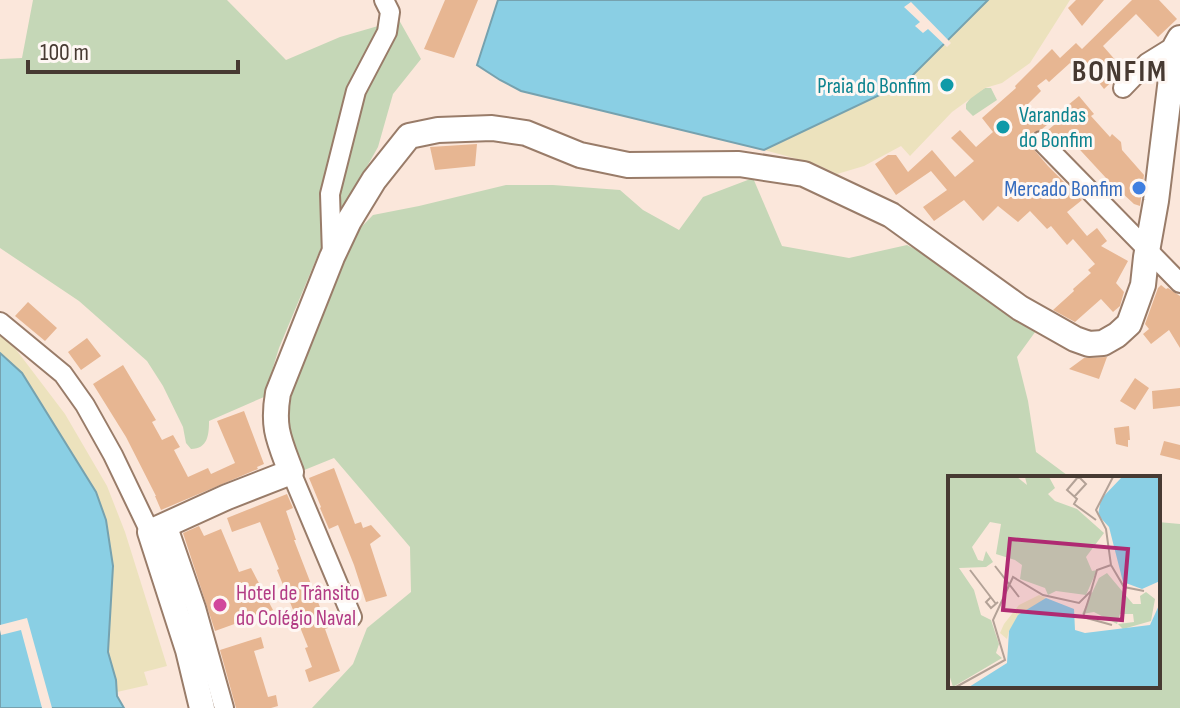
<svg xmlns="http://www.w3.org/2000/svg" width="1180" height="708" viewBox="0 0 1180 708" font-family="'Sofia Sans Condensed',sans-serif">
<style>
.green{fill:#c5d7b7}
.sand{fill:#ece2bd}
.water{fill:#8acfe4;stroke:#76a2af;stroke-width:2}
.pier{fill:#fbe7db}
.building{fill:#e7b692}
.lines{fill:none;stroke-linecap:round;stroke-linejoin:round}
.minor-casing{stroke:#997c69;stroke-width:22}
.major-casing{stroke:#997c69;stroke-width:28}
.minor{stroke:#fff;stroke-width:18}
.major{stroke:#fff;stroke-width:24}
.culture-dot{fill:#0f9aa8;stroke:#fef7f3;stroke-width:3}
.shop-dot{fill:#3f7fe0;stroke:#fef7f3;stroke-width:3}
.hotel-dot{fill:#d1479c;stroke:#fef7f3;stroke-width:3}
.labels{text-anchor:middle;stroke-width:6;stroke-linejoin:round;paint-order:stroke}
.culture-label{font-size:22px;fill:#0d838f;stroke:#fef7f3;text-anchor:end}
.shop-label{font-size:22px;fill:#366cbe;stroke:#fef7f3;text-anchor:end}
.hotel-label{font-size:22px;fill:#b23c85;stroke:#fef7f3;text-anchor:start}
.district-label{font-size:30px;font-weight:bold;letter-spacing:2px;fill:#473a32;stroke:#fef7f3}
.inset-road{fill:none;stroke:#b3a297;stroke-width:2}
.view{fill:#af2a72;fill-opacity:0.15;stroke:#af2a72;stroke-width:4}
.inset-edge{fill:none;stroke:#473a32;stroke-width:4}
</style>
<rect width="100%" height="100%" fill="#fbe7db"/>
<path class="green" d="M33,0H227L286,60L340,37L399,20L421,59L393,94L378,147L320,250L279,348L264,397L209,421C209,434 208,449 191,449L186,443L183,427L163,386L147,361L79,301L0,248V59L22,58Z
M985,88H991L997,100L973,116L966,109V104L972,96Z
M753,178L782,246L849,258L907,245L1046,317L1017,357L1028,401L1036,452L1071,478H950V686H1158V522L1180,524V708H312L353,664L367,628L411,592L410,547L334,458L292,475L277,433L332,257L373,215L419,206L506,185H553L620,190L643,210L679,230L703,197Z"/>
<path class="sand" d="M988,0H1070L1030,63L1002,83L985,88L952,112L910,156L901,146L864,166L837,174L816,164L764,150L905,83Z
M0,334L8,339L65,414L107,486L125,532L167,666L144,672L148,685L117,692L116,680L108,652L113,566L106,520L96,492L22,373L0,353Z"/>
<path class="water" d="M498,0H988L905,83L764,150L521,91L500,80L477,65Z
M0,353L22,373L96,492L106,520L113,566L108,652L116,680L117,696L124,708H0Z"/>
<path class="pier" d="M911,2L951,43L947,47L928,29L923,33L915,26L920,22L904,7Z
M27,618L52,708H42L21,630L1,635L0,630V625Z"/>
<path class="building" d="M445,0H478L454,58L424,49Z
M1076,0H1104L1082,26L1068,8Z
M1132,0H1159L1177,19L1158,37L1136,14L1103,46L1124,70L1104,89L1089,70L1082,76L1070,63L1049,82L1046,79L1037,86L1041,91L1028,104L1047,125L1042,129L1032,133L1029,139L1030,145L1048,166L1082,200L1067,212L1087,236L1097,228L1107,241L1101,246L1128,261L1116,283L1124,292L1120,306L1113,312L1101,299L1075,322L1053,310L1074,291L1073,289L1091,273L1088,270L1095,264L1073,239L1067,245L1051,226L1047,229L1030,211L1018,222L998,206L983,221L964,200L934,221L923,207L947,190L931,171L896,195L875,164L888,155H896L908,172L932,150L955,177L974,161L951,138L960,130L976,147L993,132L982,118L1016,88L1015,86L1052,49L1060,58L1076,43L1082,49Z
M1079,96L1094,114L1091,116L1110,137L1112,134L1121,142L1122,150L1144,175L1140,206L1134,204L1120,191L1119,192L1069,138L1061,144L1048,130L1066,115L1062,110Z
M477,144L475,166L435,170L430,147Z
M1161,285L1166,289L1168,288L1180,296V348L1169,330L1151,344L1143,334L1149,329L1145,324L1158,288Z
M28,302L57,328L45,341L15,316Z
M87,338L101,356L81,370L68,352Z
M1107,357L1099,379L1069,369L1084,358Z
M123,365L156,420L152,422L162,440L173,435L180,447L174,450L188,477L208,468L211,474L235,463L217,421L244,411L264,464L257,467L258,469L161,510L155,496H156L126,437L93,384Z
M1135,378L1149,388L1135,410L1120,401Z
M1180,388V406L1153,409L1152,391Z
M1129,426L1130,440H1128V447L1116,444L1114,428Z
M1164,441L1180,445V460L1160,455Z
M334,468L355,524L361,522L363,528L371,525L381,536L370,544L387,596L366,602L354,565L338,525L329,529L320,508L321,507L309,478Z
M287,494L293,508L286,511L296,540H294L328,628L325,629L340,671L309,682L305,670L312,667L305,648L308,647L277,570L279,569L260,522L232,532L227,518Z
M199,526L204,536L221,529L239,572L251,568L273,610L215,631L183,533Z
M261,637L264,648L254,651L268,697L276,695L278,706L271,708H236L220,650Z"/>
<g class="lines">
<g class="minor-casing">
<path id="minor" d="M1123,88L1147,63L1176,45
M1041,141L1180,283
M332,255L330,194L356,91L387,32L390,12L384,0
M0,322L63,374L85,405L113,455L150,532
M291,472L352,617
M167,524L196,608L224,708"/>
</g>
<g class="major-casing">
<path id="major" d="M202,708L188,650L150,532L227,497L291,472C279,440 272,428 278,393L332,257L349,221L374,180L409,136L438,130L492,128L526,133L580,155L628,165L739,164L804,174L891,215L1020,308L1075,339L1089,344L1103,343L1117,335L1129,324L1143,285L1146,257L1156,201L1173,62L1176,45L1180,38"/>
</g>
<use href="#minor" class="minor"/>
<use href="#major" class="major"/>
</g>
<g class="culture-dot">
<circle cx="947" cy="85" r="8"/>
<circle cx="1003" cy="127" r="8"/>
</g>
<circle class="shop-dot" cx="1139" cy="188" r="8"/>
<circle class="hotel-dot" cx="220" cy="605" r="8"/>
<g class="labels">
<g class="culture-label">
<text x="931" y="93">Praia do Bonfim</text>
<text x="1019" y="122" text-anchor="start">Varandas<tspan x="1019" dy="25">do Bonfim</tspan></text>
</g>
<g class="shop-label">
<text x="1123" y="196">Mercado Bonfim</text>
</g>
<g class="hotel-label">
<text x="236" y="600">Hotel de Trânsito<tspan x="236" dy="25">do Colégio Naval</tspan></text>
</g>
<g class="district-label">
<text x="1120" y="81">BONFIM</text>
</g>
</g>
<g transform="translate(948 476)">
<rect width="212" height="212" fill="#fbe7db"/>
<path d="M0,1H69L79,9L77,1H101L107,12L100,18L107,25L129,33L156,57L138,81L144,95L149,94L138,119L108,115L100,119L97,112L72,103L74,89L67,84L48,78L53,48L42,46L24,71L30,84L35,85L38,75L45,86L38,91L11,92L26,114L33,139L43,144L51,168L48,177L54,182L5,211L0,195ZM159,97L185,128H193L192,120L198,116L207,123L203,145L175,153L170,148L186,146L185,138H172L169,148L146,136L134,138L151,102Z" fill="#c5d7b7"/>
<path d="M91,119L98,122L61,155L59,163L52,157L56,148L71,129Z" fill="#ece2bd"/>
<path d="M174,1H212V105L194,113L175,106L161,51L150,39L153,23ZM98,122L126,133L127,154L137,157L202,149L212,127V211H21L59,187L61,155L70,139Z" fill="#8acfe4"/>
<path class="inset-road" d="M130,1L119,14L129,23L126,28L148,44M126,21L138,8L131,1M163,89L176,111L196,115M47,90L71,121M22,94L48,128M143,116L135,141L164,149M43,121L38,126L43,132L50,126M8,211L57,184L45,144L65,101L95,119L131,127L143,115L149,94L163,89L158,53L148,34L165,1"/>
<path class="view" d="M62,63L180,73L174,144L55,134Z"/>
<rect width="212" height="212" class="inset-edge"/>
</g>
<path d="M28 60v12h210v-12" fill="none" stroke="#473a32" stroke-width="4"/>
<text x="40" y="60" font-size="24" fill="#473a32" stroke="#fef7f3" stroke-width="6" paint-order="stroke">100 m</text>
</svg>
